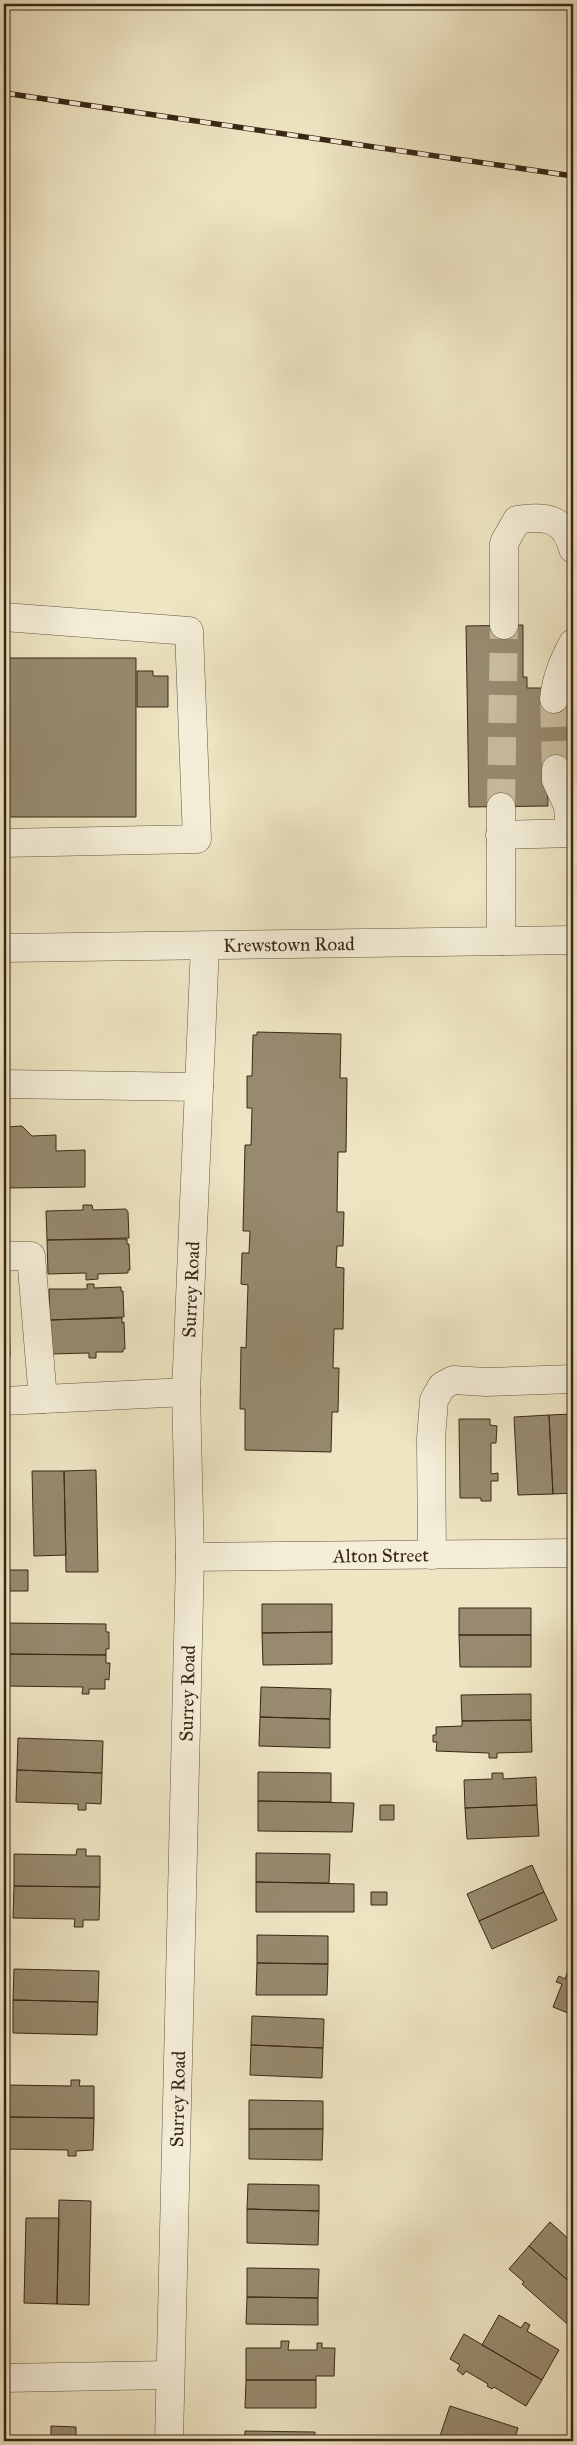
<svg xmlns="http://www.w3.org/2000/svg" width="577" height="2445" viewBox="0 0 577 2445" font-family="'IM FELL Great Primer',serif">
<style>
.building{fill:#978a6f;stroke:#392714}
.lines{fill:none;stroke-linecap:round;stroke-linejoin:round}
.minor-tunnel{stroke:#cabfa0;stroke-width:28;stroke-dasharray:28 14;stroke-linecap:butt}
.minor-casing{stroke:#665640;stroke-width:29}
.minor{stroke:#f4eed8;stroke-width:28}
.rail-casing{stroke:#392714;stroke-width:5.5}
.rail{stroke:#f4eed8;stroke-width:4;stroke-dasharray:11;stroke-linecap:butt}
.labels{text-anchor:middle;stroke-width:5;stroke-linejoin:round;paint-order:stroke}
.street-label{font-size:19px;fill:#392714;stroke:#f4eed8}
</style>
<rect width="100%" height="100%" fill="#eee5c3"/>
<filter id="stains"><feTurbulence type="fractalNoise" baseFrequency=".004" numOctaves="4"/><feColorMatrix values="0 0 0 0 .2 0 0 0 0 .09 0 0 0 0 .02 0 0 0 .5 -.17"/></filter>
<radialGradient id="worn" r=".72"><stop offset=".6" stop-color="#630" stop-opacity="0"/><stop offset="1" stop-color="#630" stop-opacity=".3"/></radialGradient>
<path class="building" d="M523,625V677H527V688H545V699H573V769H547L548,806L469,807L466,626Z
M4,658H136V817H4Z
M137,671H153V676H168V707H137Z
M257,1032L341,1034L340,1078H347L346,1152H338L337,1212H344L343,1246H337L336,1267L344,1268L343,1329H334L333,1368H339L338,1412H332L331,1452L245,1450V1409H240L241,1347L246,1348L248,1285L241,1284L242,1253H249L250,1231H243L245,1145H251L252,1108H247V1076H252L253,1035H257Z
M22,1126L32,1136L56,1135V1151L85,1150V1187L4,1188V1127Z
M83,1205H92L93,1210L126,1209L128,1212L129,1238L47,1240L46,1211L83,1210Z
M127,1239V1244H129L130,1270H128V1273L98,1274V1279L86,1280V1273L48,1274L47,1240Z
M8,1276L10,1356L4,1359V1277Z
M87,1284H94V1288L121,1287V1291H123L124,1317L50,1320L49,1289H87Z
M122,1318V1323L124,1322L125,1349H123V1352H96V1358H89V1353L51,1354L50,1320Z
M573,1414V1493L553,1494L549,1415Z
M549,1415L553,1494L518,1495L514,1417Z
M459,1419H490V1425L497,1426L496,1443H491V1474L498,1473V1481H491V1501H481V1498H460Z
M96,1470L98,1572H66L64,1471Z
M32,1471H64L66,1555L34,1556Z
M9,1570H28V1591H9Z
M262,1604H332V1632L262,1633Z
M459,1608H531V1635H459Z
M5,1623L106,1624V1632H109V1649H106V1655L5,1654Z
M332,1632V1664L263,1665L262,1633Z
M459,1635H531V1667H460Z
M4,1654L106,1655V1663H110L109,1680L105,1679V1689H89V1694H82L83,1687L4,1686Z
M261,1687L331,1689L330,1719L260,1717Z
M531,1694V1720L462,1721L461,1695Z
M260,1717L330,1719V1748L259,1746Z
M531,1720L532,1752L497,1753V1758H489V1753L436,1751L437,1742H433V1735H436V1727L462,1726V1721Z
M18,1738L103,1741L102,1773L17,1770Z
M17,1770L102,1773L101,1804L86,1803V1810H78V1804L16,1802Z
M258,1772L331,1773V1802L258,1801Z
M492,1773H503V1779L536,1777L537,1805L465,1808L464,1780L492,1779Z
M258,1801L354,1803L352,1832L258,1831Z
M380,1805H394V1820H380Z
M537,1805L539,1836L467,1839L465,1808Z
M77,1849H86V1856H100V1887L14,1886V1854L76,1855Z
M256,1853L330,1854L329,1883L256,1882Z
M532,1865L544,1892L479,1921L467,1894Z
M256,1882L354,1884V1912H256Z
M14,1886L100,1887L99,1920H83V1927H74L75,1919L13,1918Z
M371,1892H387V1905H371Z
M544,1892L557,1920L492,1949L479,1921Z
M257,1935L328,1936V1964L257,1963Z
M573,1957V2015L553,2007L562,1984L556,1982L559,1976L565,1979Z
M257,1963L328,1964L327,1995H256Z
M14,1969L99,1971L98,2002L13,2000Z
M13,2000L98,2002L97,2035L13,2033Z
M252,2016L324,2019L323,2048L251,2045Z
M251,2045L323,2048L322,2078L250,2075Z
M71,2080H80L79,2086H94V2118L7,2117L8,2107H4V2095H8V2085L71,2086Z
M249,2100L323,2101V2129H249Z
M7,2117L94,2118L93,2150L76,2151V2156H68V2150L7,2149Z
M249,2129H323L322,2160L249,2159Z
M248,2184L319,2185V2211L247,2209Z
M59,2200L91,2201L89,2305L57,2304Z
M247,2209L319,2211L318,2245L247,2243Z
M26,2218H59L57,2304L24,2303Z
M550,2222L573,2243V2285L529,2246Z
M529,2246L573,2285V2329L522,2284L524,2282L509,2269Z
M247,2268L319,2269L318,2298L247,2297Z
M247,2297L318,2298V2325L246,2324Z
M499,2315L521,2328L525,2322L530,2325L527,2331L559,2350L542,2380L482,2345Z
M464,2334L542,2380L526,2406L494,2387L492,2389L487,2386L488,2384L466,2371L463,2375L457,2370L460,2365L450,2359Z
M281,2341H289L288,2350H317V2343H322V2348H335L334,2376H316V2380H246V2348H281Z
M246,2380H316V2408H245Z
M450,2406L518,2428L514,2441H446L439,2439Z
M51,2426L76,2427V2439L83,2441H8V2438L51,2439Z
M245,2431L315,2432V2441H245Z"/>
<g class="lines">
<path class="minor-tunnel" d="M554,699L556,769
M501,807L504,625"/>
<g class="minor-casing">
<g id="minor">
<path d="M4,617L189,631L197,839L4,843"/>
<path d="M504,625V543L517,520C545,515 565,518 573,549"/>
<path d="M554,699C556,678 563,661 573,643"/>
<path d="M556,769V780L568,806L570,833"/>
<path d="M501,807V941"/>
<path d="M500,835L573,833"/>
<path id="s1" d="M4,948L573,940"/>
<path d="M4,1084L199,1087"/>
<path d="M4,1256H31L43,1399"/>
<path d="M4,1401L186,1392"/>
<path d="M432,1555L431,1439L434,1400L442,1386L453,1380L486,1382L573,1379"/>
<path id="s2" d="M190,1557L573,1553"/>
<path d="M4,2378L170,2375"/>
<path id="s3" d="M169,2441L190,1557L186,1392L205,946"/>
</g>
</g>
<use href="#minor" class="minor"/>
<g class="rail-casing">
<path id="rail" d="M4,93L573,176"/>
</g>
<use href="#rail" class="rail"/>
</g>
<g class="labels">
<g class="street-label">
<text dy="7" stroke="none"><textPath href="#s1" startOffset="285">Krewstown Road</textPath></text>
<text dy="7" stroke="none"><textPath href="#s3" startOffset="1152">Surrey Road</textPath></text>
<text dy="7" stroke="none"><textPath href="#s2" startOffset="191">Alton Street</textPath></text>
<text dy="7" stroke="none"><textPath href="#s3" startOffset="748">Surrey Road</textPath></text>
<text dy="7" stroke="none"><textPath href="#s3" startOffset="342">Surrey Road</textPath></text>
</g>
</g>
<rect width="577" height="2445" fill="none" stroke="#eee5c3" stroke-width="20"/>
<rect x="5" y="5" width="567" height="2435" fill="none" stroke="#392714" stroke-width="2.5"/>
<rect x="10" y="10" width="557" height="2425" fill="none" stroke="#392714"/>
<rect width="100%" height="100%" filter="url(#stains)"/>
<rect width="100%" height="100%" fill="url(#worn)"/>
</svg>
